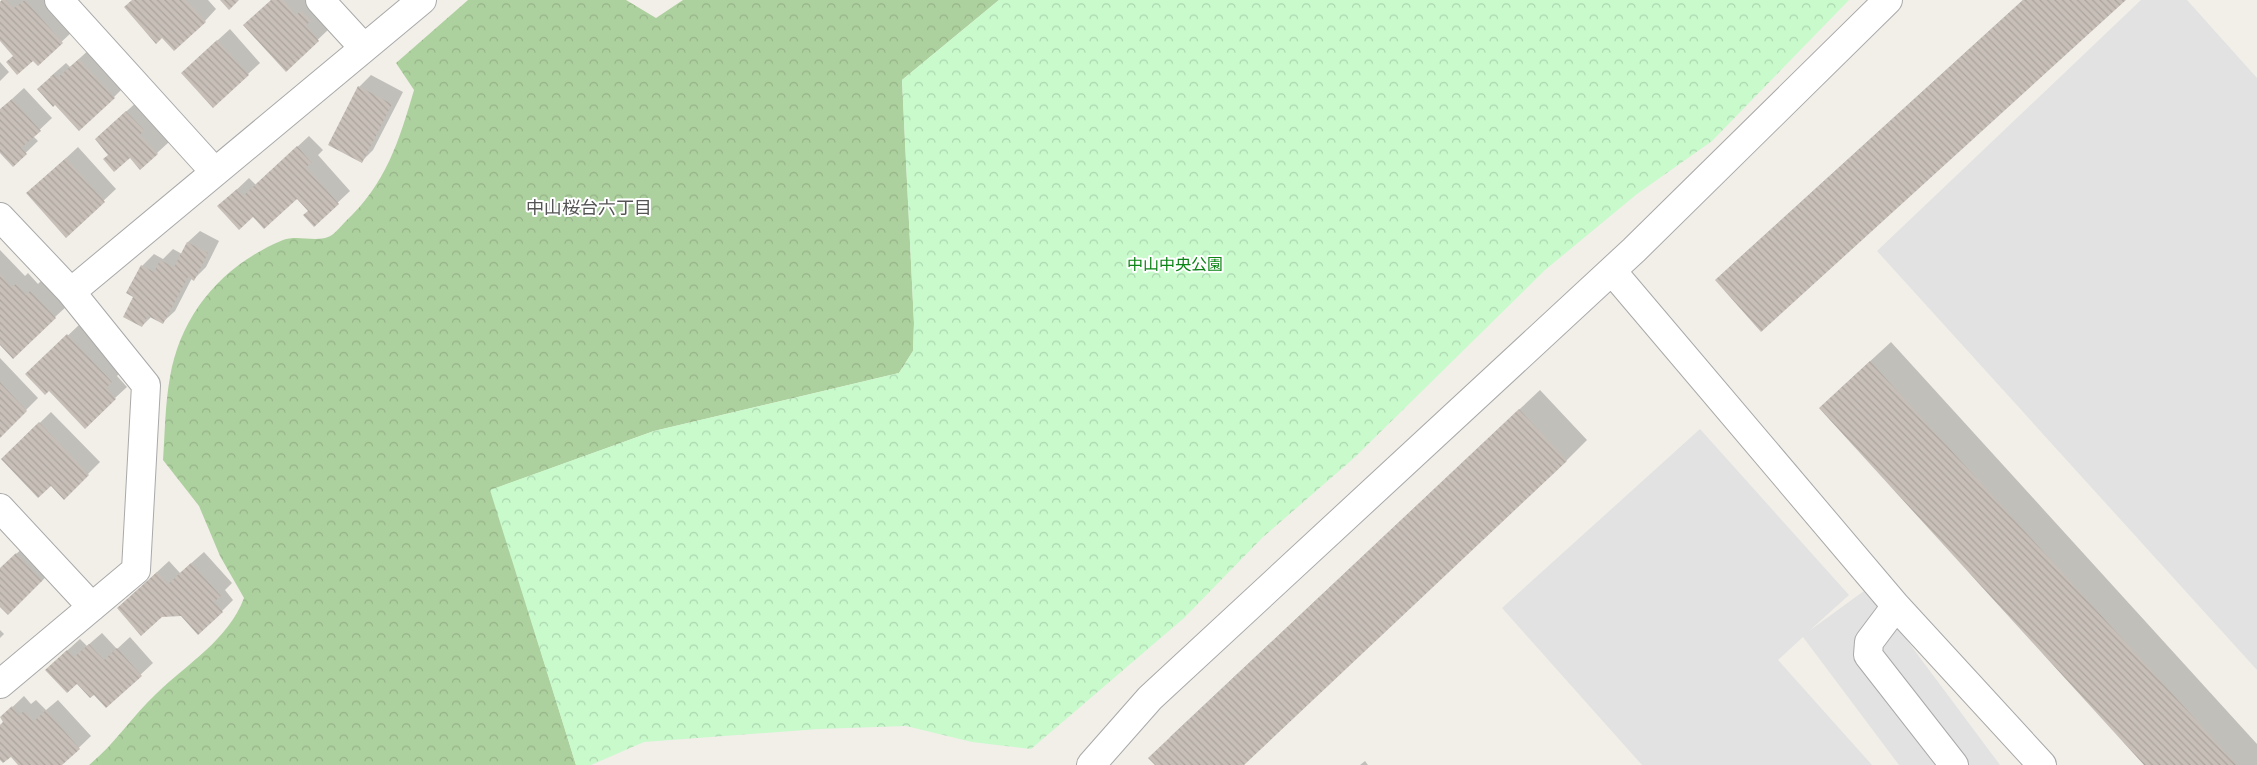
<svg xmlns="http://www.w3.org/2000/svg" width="2257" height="765" viewBox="0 0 2257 765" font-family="Karla,'Noto Sans JP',sans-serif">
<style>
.forest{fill:url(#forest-crowns)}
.park{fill:url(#park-crowns)}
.parking{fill:#e2e2e2}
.shadow{fill:#0003}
.building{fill:url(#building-back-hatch)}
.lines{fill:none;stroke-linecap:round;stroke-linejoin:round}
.minor-casing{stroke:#a9a9a9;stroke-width:30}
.minor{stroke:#fff;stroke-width:28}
.labels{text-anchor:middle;stroke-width:4;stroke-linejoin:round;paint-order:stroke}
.park-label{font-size:16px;fill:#0c8416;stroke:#fff}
.neighbourhood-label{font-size:18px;fill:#555;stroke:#fff}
</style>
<defs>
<pattern id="forest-crowns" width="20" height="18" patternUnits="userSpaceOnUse" patternTransform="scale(1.25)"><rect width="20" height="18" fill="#add19e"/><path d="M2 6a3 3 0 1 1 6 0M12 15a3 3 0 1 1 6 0" fill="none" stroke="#95b388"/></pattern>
<pattern id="park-crowns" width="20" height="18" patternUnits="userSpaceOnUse" patternTransform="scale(1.25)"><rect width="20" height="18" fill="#c8facc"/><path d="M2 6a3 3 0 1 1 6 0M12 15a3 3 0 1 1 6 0" fill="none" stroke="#acd6af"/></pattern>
<pattern id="building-back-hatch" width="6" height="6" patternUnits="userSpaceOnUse" patternTransform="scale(1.25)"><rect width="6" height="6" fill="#c7bfb8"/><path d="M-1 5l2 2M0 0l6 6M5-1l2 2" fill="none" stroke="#aba49e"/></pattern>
</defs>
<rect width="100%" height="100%" fill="#f2efe9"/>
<path class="forest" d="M468,0H626L656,18L683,0H999L902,80L914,323L913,351L899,373L654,431L491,490L576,765H89C115,744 133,715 157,693C188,663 228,640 244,598L220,556L199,506L163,460C165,433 165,404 170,377C181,313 223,265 283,240C297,235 315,242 328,237C334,235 341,226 345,222C386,184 399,141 414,90L396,63Z"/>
<path class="park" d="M999,0H1849L1712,141L1637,194L1545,270L1354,458L1262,538L1184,618L1031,749L972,742L906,726L819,729L644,742L591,765H576L490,490L654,431L899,373L913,351L914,323L902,80Z"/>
<path class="parking" d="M2141,0H2187L2257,78V670L1877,251Z
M1700,429L1849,595L1809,631L1868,588L2000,765H1899L1803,637L1778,660L1872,765H1642L1502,608Z"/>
<path class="shadow" d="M2,0H47L74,30L38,64L33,59L15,55L0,39V2Z
M133,0H208L216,9L205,21Z
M272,0H305L330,28L286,70Z
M2023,0H2124L1716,280L1737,260Z
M230,29L260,63L248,74L195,61Z
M91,48L125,86L114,97L50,77L66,63L70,67Z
M0,62L9,72L0,81Z
M371,75L403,92L373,150L362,161L359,87Z
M24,88L52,118L33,136L38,141L13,165L0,151V110Z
M139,100L155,118L151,122L169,142L157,153L130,156L110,154L108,128Z
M309,136L323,150L318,155L350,191L314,225L309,211L297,197L264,227L231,195L249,178L256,185Z
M78,147L116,189L66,236L40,182Z
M200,231L219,241L206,267L194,279L192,278L175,311L163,322L152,316L142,326L135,297L128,293L142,266L154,254L163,259L173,249L182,254L188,242Z
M0,250L25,276L28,273L38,284L42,280L67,306L55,317L0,344Z
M80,324L123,369L117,376L127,387L115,398L39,363Z
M1891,342L2257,744V765H2145L1841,388Z
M0,358L38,398L0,436Z
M1540,390L1587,440L1567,460L1242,765H1157L1170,737Z
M51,412L100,462L64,498L14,448Z
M28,543L53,569L42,581L0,605V569Z
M204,552L232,583L225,590L233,600L222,611L182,615L130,597L169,561L180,573Z
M0,630L4,634L0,638Z
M102,633L117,649L130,637L153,663L106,707L59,658L80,639L87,646Z
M24,696L31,704L36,700L46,710L58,700L91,736L61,765H19L11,756L0,758V725L4,722L1,718Z
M1365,761L1368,765H1360Z"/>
<path class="building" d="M2,0H6L14,8L25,0L63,43L38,66L33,61L17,75L6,62L13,56L0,41V2Z
M132,0H186L206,22L174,51L162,38L156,44L124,7Z
M220,0H239L229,10Z
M271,0H283L296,15L301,11L311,21L306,25L319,41L286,72L243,25Z
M2023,0H2126L1761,332L1715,280Z
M217,40L249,75L213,108L181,73Z
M79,59L115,98L79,131L55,105L53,107L37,89L54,74L57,78Z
M358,86L392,104L362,163L328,145Z
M12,99L41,131L21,148L27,154L13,167L0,153V109Z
M126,111L144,130L140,135L158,154L140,170L130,158L114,172L103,159L108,155L95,139Z
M297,146L312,163L306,167L339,204L314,227L303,215L308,211L297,199L264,229L253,217L239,230L217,206L237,189L243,196Z
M66,158L105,202L66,238L26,193Z
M187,242L208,253L194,281L188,277L163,324L148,316L142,327L123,317L133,297L126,293L141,265L154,272L160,260L174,267Z
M0,274L12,287L16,284L26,295L30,291L56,318L13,359L0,345Z
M67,334L112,382L106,388L116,399L85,429L49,391L45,395L25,374Z
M1870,361L2237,765H2144L1819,408Z
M0,382L27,411L0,438Z
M1519,409L1567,461L1244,765H1155L1148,758Z
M39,422L89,475L64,500L51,486L38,498L1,459Z
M16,553L42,581L8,615L0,607V568Z
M191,563L221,596L214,602L223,612L198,635L181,616L162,617L141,636L117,608L157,572L168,584Z
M89,644L104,660L117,648L142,676L106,708L94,695L90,698L77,684L67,693L45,670L67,650L74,657Z
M12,706L19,715L24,711L34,721L46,710L80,749L62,765H18L11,757L3,763L0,760V725L3,722L0,717Z"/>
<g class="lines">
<g class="minor-casing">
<path id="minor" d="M59,0L214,171
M320,0L364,48
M0,217L71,292L146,385L136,570L0,684
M1612,271L1896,606L1869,642L1868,655L1954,765
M71,292L422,0
M0,508L92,607
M1896,606L2042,765
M1091,765L1150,698L1634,250L1888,0"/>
</g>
<use href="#minor" class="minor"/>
</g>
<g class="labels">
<g class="park-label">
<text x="1175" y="270">中山中央公園</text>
</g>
<g class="neighbourhood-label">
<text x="589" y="214">中山桜台六丁目</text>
</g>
</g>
</svg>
